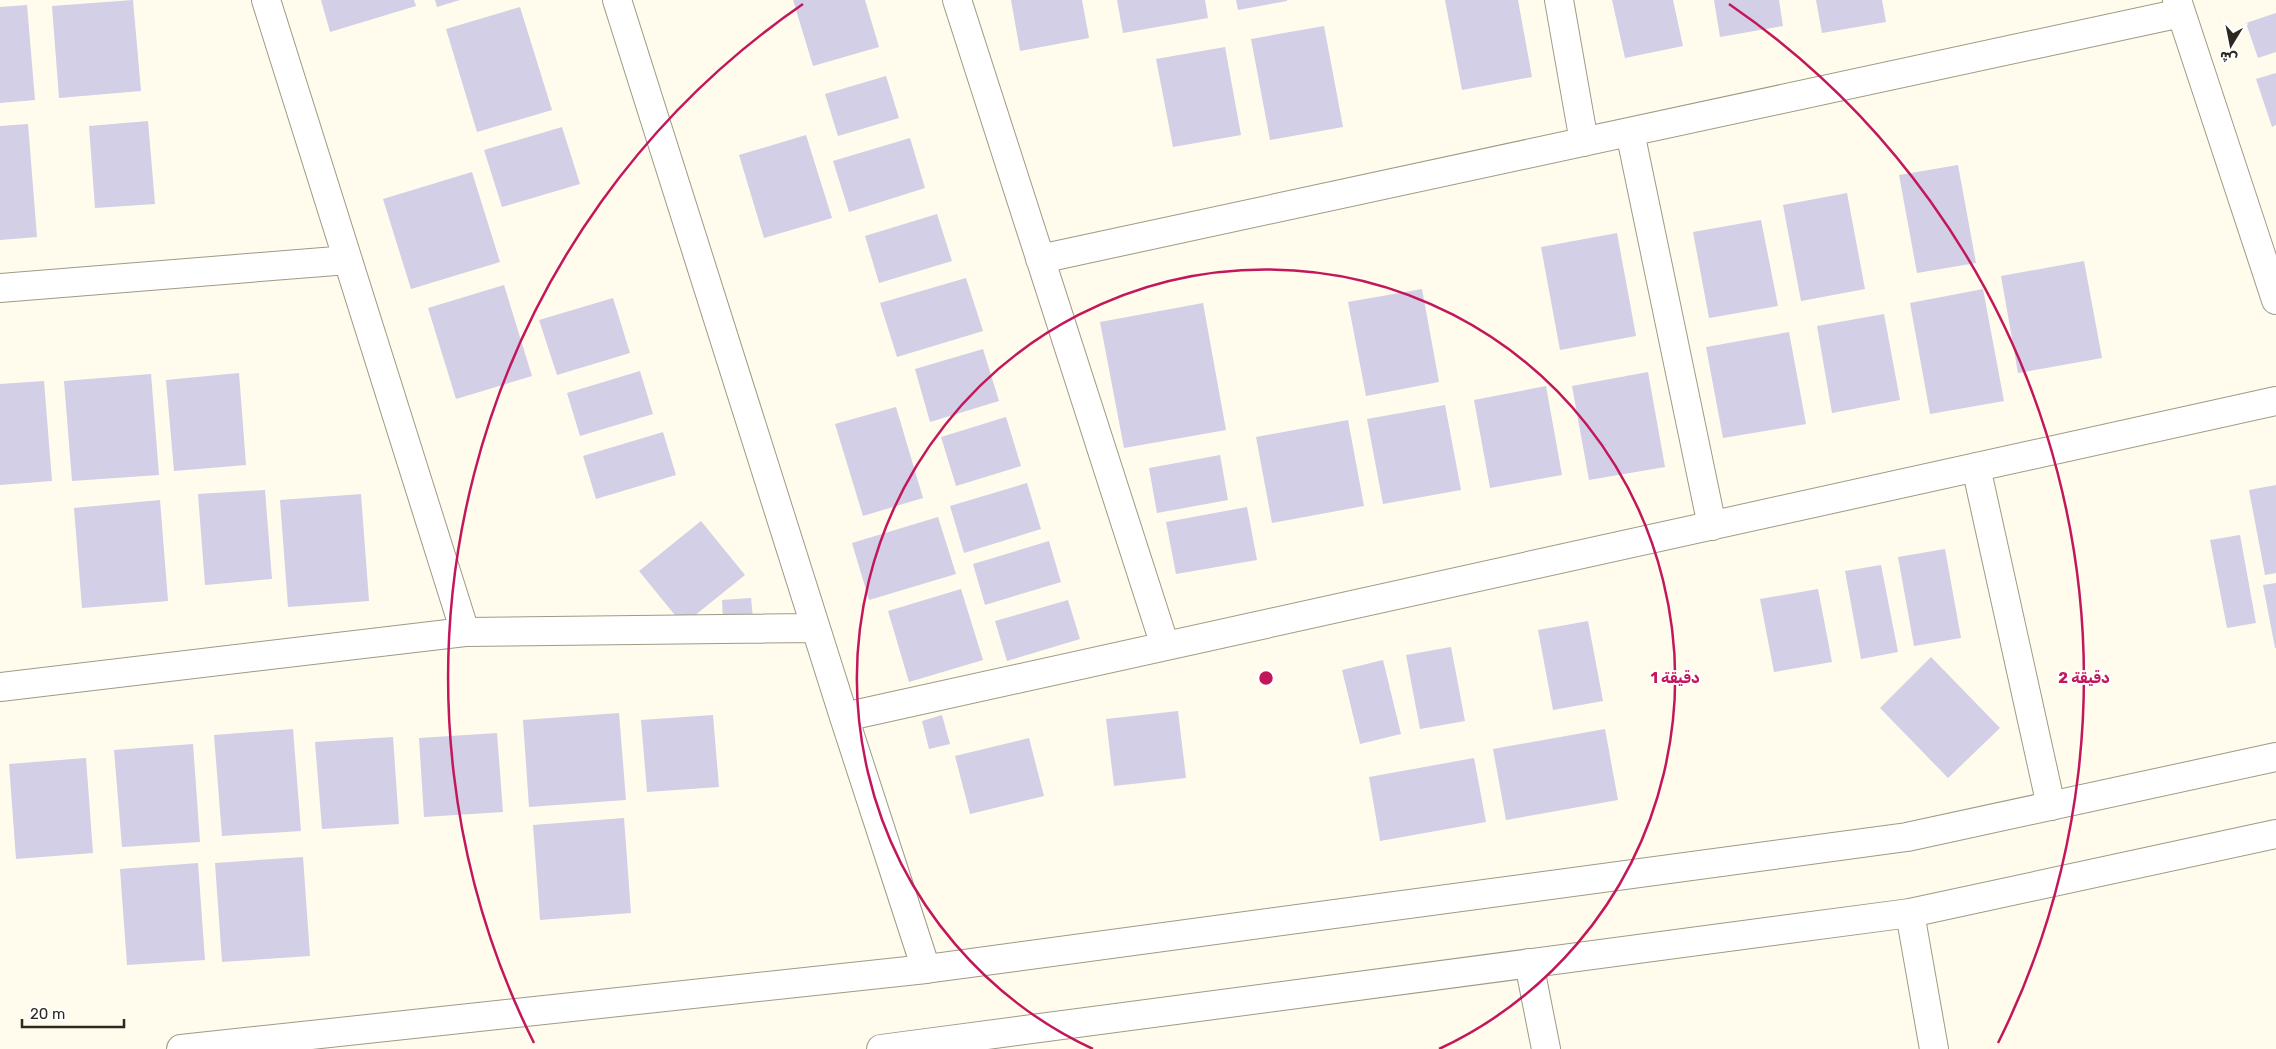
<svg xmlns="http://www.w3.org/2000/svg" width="2276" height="1049" viewBox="0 0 2276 1049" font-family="Rubik,'Noto Sans Arabic',sans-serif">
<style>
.building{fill:#d3cfe6}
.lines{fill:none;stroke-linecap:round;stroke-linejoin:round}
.street-casing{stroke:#9f9a84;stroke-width:30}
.secondary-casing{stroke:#9f9a84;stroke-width:30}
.street{stroke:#fff;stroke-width:28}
.secondary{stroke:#fff;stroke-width:28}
.ring{fill:none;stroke:#c2185b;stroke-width:2.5}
.centre{fill:#c2185b;stroke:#fff;stroke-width:2.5}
.ring-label{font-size:15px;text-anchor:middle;font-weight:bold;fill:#c2185b;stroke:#fff;stroke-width:4;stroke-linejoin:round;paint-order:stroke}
</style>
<rect width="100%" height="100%" fill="#fffbed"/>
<path class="building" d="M133,0L141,91L59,98L52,6Z
M321,0H414L416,6L330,32Z
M435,0H460L437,7Z
M793,0H865L879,47L813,66Z
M1011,0H1082L1089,38L1020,51Z
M1117,0H1205L1208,18L1123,33Z
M1236,0H1287V1L1238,10Z
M1445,0H1518L1532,77L1462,90Z
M1612,0H1673L1683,46L1625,58Z
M1714,0H1779L1783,26L1720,37Z
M1816,0H1882L1886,22L1822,33Z
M27,5L35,100L0,103V7Z
M520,7L552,110L477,132L446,29Z
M2276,13V52L2258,58L2246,23Z
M1324,26L1343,127L1270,140L1251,39Z
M1225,47L1241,135L1173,147L1156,59Z
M2276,73V125L2272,127L2256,79Z
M886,76L899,118L838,136L825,94Z
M148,121L155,204L95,208L89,126Z
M28,124L37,237L0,240V126Z
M562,127L580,184L502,207L484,150Z
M806,135L832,218L764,238L739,155Z
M910,138L925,188L849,212L833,161Z
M1958,165L1976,263L1917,273L1899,175Z
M472,172L500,262L411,289L383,199Z
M1847,193L1865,289L1801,301L1783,205Z
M937,214L952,261L879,283L865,236Z
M1761,220L1778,306L1709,318L1693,232Z
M1617,233L1636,336L1560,350L1541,247Z
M2084,261L2102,358L2018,373L2001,276Z
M966,278L983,331L897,357L880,303Z
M504,285L532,376L456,399L428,308Z
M1422,289L1439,382L1366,396L1348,302Z
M1983,289L2004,401L1930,414L1910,303Z
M613,298L630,353L557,375L539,320Z
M1203,303L1226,430L1124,448L1100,322Z
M1884,314L1900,400L1832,413L1817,326Z
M1789,332L1806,424L1723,438L1706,347Z
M983,349L999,401L930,422L915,369Z
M640,371L653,414L580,436L567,393Z
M1648,372L1665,467L1589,480L1572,386Z
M239,373L246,465L174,471L166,380Z
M151,374L159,475L72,481L64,381Z
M44,381L52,481L0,485V384Z
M1546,386L1562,475L1490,488L1474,400Z
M1445,405L1461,490L1383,504L1367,419Z
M896,407L923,498L863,516L835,424Z
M1006,417L1021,466L956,486L941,437Z
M1348,420L1364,506L1272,523L1256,437Z
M663,432L676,475L596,499L583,456Z
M1220,455L1228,500L1157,513L1149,468Z
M1027,483L1041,529L964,553L950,506Z
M2276,485V573L2265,575L2249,490Z
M265,490L272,579L205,585L198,494Z
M361,494L369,601L288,607L280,500Z
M160,500L168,601L82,608L74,508Z
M1247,507L1257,560L1176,574L1166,522Z
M938,517L956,574L869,600L852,543Z
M701,521L745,575L683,625L639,571Z
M2240,535L2256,623L2227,628L2210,540Z
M1049,541L1061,582L985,605L973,564Z
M1945,549L1961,638L1914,646L1898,557Z
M1881,565L1898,652L1861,659L1845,571Z
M2276,583V648H2275L2263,585Z
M961,589L983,660L909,682L888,611Z
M1818,589L1832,662L1774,672L1760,599Z
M751,598L753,619L723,620L722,600Z
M1068,600L1080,639L1007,661L995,621Z
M1588,621L1603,701L1553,710L1538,630Z
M1451,647L1465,721L1420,729L1406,655Z
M1931,657L2000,728L1948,778L1880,708Z
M1383,660L1401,734L1360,744L1342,670Z
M1178,711L1186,778L1114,786L1106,719Z
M619,713L626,800L529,807L523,720Z
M713,715L719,787L647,792L641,720Z
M942,715L950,744L929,749L922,721Z
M293,729L301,831L222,836L214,735Z
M1605,729L1618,800L1506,820L1493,749Z
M497,733L503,812L424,817L419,738Z
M393,737L399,824L322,829L315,742Z
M1029,738L1044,796L970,814L955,756Z
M193,744L200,842L122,847L114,750Z
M86,758L93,853L16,859L9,764Z
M1474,758L1486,822L1380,841L1369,777Z
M624,818L631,913L540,920L533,825Z
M303,857L310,956L222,962L215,863Z
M198,863L205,960L127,965L120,869Z"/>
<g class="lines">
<g class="street-casing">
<path id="street" d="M266,0L465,632
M617,0L844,717L926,969
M957,0L1165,646
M1559,0L1584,142
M2177,0L2276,300
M1630,132L1712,526
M1040,259L2181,13
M0,288L348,260
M1976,467L2051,806
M0,687L465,632L815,628
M844,717L2276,401
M1910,913L1934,1049
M1529,963L1546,1049"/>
</g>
<g class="secondary-casing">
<path id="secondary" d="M181,1049L926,969L1907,837L2276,757
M881,1049L1910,913L2276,834"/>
</g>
<use href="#street" class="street"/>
<use href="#secondary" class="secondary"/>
</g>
<g class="ring">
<path d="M1093 1049A409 409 0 1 1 1439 1049"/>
<path d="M534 1043A818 818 0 0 1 803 4M1729 4A818 818 0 0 1 1998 1043"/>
</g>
<circle cx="1266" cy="678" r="8" class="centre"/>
<g class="ring-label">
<text x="1675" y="683">1 دقيقة</text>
<text x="2084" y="683">2 دقيقة</text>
</g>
<g transform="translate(2231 45) rotate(190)" stroke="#ffffff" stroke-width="4" paint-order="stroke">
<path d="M0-4L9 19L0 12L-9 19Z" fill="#2b2920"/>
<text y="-8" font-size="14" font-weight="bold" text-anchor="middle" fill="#2b2920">ش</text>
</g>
<path d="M22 1019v8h102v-8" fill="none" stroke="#2b2920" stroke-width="2.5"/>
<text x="30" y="1019" font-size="15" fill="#2b2920" stroke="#ffffff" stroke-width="4" paint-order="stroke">20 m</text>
</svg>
